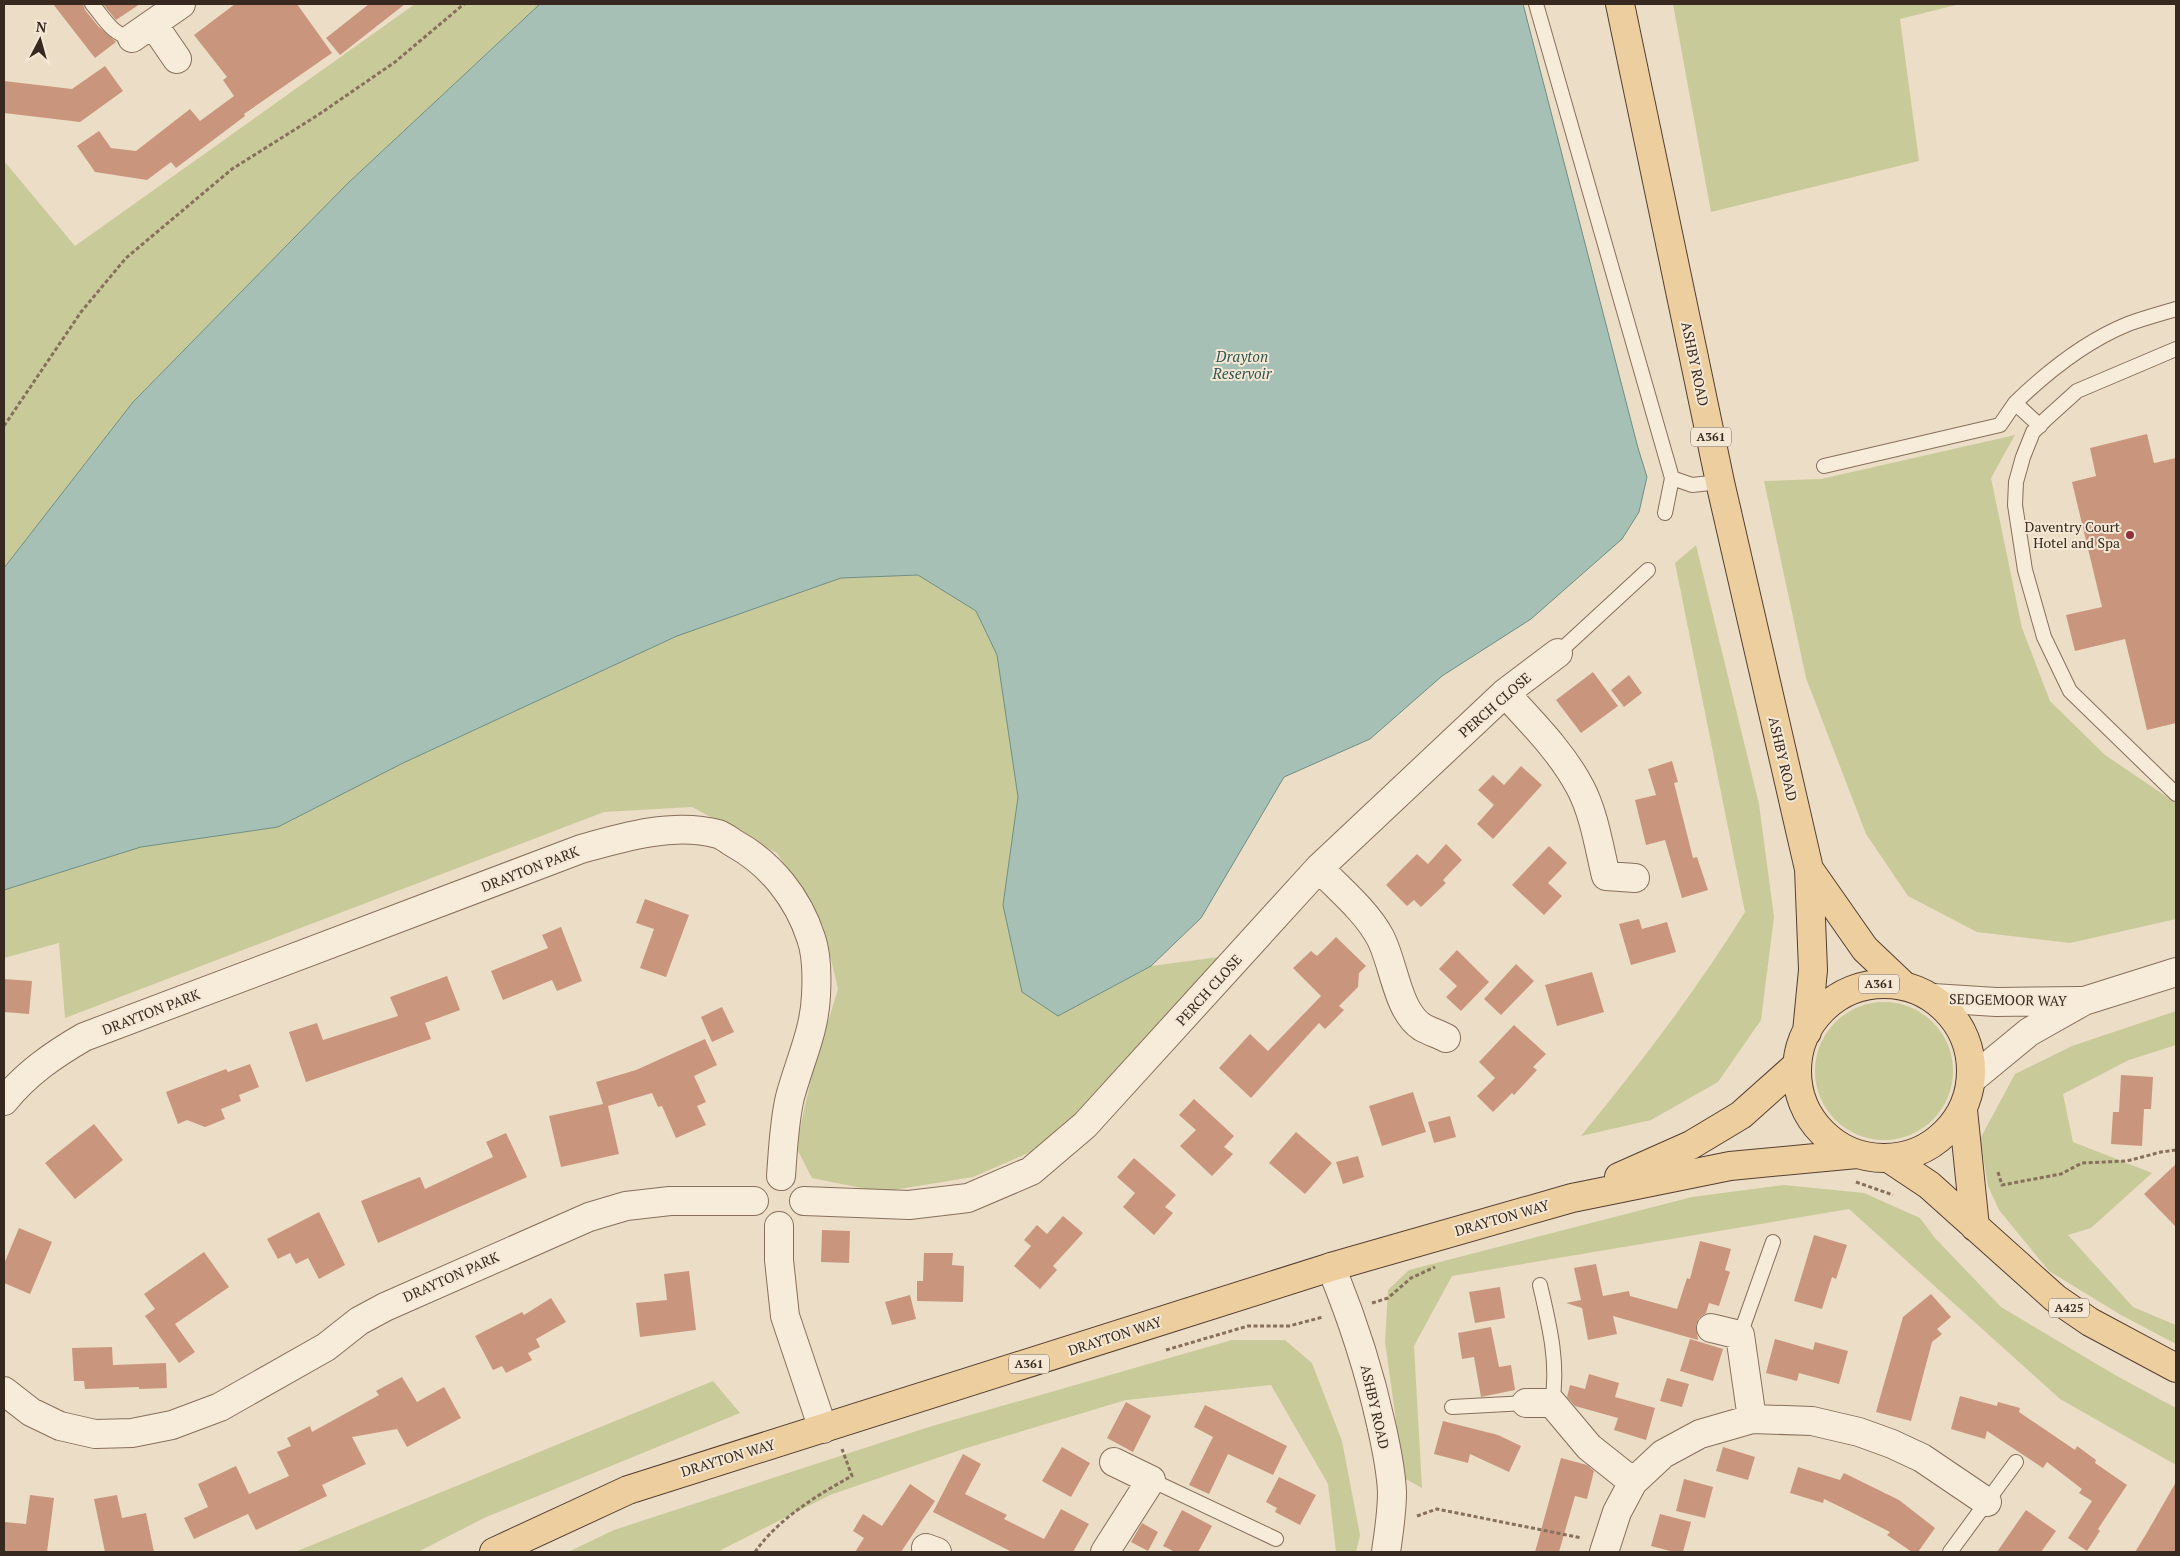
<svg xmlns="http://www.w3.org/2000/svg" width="2180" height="1556" viewBox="0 0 2180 1556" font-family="'PT Serif',serif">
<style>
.green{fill:#c9ca9a}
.water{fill:#a7c0b6;stroke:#6e8e83}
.building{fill:#c9967d}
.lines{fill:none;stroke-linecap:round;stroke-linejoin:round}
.service-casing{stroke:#876f5c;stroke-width:16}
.minor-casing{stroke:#876f5c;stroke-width:30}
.tertiary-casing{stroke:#876f5c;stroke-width:30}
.primary-casing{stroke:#553e30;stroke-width:30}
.path{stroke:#876f5c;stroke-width:3;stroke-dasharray:4 2.5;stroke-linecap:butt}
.service{stroke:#f7ebd9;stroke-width:14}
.minor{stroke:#f7ebd9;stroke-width:28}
.tertiary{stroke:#f7ebd9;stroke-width:28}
.primary{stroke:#edce9f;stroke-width:28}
.poi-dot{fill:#932f38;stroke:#f4e8d5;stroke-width:2}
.labels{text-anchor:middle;stroke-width:4;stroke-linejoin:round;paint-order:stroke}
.shield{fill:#f4e8d5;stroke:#706256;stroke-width:1}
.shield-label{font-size:12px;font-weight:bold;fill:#37291f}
.street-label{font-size:14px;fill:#37291f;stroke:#f4e8d5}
.poi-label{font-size:14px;fill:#37291f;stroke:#f4e8d5;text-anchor:end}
.water-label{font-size:15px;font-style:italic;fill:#2f5651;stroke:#f4e8d5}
</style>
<rect width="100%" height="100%" fill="#ecddc6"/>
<path class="green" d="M415,4H540L347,184L133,402L4,568V161L75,246Z
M1673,4H1960L1900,19L1919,161L1711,212Z
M2015,435L1991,478L2022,628L2050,701L2105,755L2176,803V919L2070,943L1977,932L1908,896L1866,834L1806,678L1764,481L1821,479Z
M1696,545L1759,804L1774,917L1761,1020L1718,1082L1651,1120L1581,1136C1640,1064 1696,991 1745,912L1675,563Z
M918,575L976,611L997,655L1018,797L1003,905L1058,1016L1151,966L1219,957L1099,1099L1033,1151L973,1177L881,1192L812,1178L796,1147L812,1074L838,989L823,926L777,853L692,807L604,812L65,1018L59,943L4,958V890L141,847L278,827L401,764L677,636L841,578Z
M1815 1071a69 69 0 1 1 138 0a69 69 0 1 1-138 0Z
M2176,1011V1045L2129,1060L2063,1094L2073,1142L2152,1173L2091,1228L2068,1235L2133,1307L2176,1325V1344L2121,1315L2049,1271L1999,1210L1988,1186L1980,1139L2015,1074L2072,1046Z
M1784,1185L1864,1193L1920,1218L1935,1238L2001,1307L2115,1375L2176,1408V1465L2060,1399L1849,1209L1452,1276L1414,1346L1422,1488L1404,1478L1385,1342L1388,1290L1409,1270L1692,1197Z
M1232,1340H1285L1312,1363L1342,1441L1360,1535L1356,1552H1336L1328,1484L1271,1385L1126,1400L963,1449L830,1495L717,1552H568L614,1530L932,1426Z
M713,1381L740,1413L484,1518L418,1552H295Z"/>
<path class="water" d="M540,4H1523L1638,448L1647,477L1639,512L1622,539L1531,619L1442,676L1370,739L1284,777L1201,918L1151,966L1058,1016L1022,992L1003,905L1018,797L997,655L976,611L918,575L841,578L677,636L401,764L278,827L141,847L4,890V568L133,402L347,184Z"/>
<path class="building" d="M53,4H83L85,10L98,26L116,42L95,58Z
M103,4H140L116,20Z
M235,4H297L332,53L244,114L245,116L176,168L171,162L147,180L95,172L77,146L99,131L111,148L136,151L190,109L200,121L234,96L223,80L227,77L194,35Z
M369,4H405L340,55L326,38Z
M105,66L123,91L80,122L4,113V81L72,89Z
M2147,434L2154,463L2176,458V723L2147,730L2125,639L2075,651L2066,615L2102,607L2072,482L2096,476L2090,448Z
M1593,672L1618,706L1581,733L1556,700Z
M1629,675L1642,693L1624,707L1611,690Z
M1672,761L1678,782L1674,783L1693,858L1697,857L1708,890L1682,898L1665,840L1646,845L1635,800L1656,795L1648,769Z
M1521,766L1542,785L1493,839L1477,824L1494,805L1478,790L1493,775L1504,785Z
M1446,844L1462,860L1443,880L1446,883L1421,907L1414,900L1407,906L1386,885L1417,854L1428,864Z
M1549,846L1567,863L1548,883L1562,896L1544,915L1512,885Z
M645,899L689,915L666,977L640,968L654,929L636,923Z
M1639,919L1642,929L1667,922L1676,952L1631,965L1619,924Z
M561,927L582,981L557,991L552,980L503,1000L491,971L548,948L542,935Z
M1336,937L1366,966L1359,973L1358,987L1339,1006L1344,1010L1325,1029L1319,1023L1251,1098L1219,1068L1250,1034L1268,1051L1321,996L1293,968L1311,951L1317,956Z
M1457,950L1489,982L1461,1011L1446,997L1457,986L1439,969Z
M1516,964L1534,981L1501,1015L1484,999Z
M1592,972L1604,1012L1557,1026L1545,985Z
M447,976L460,1010L425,1023L431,1039L306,1082L289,1032L317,1023L323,1040L398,1016L390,997Z
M4,979L32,981L29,1014L4,1012Z
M722,1007L734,1032L712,1042L701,1017Z
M1514,1025L1546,1054L1533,1067L1537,1070L1514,1095L1512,1093L1493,1112L1477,1096L1495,1078L1479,1062Z
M705,1039L717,1065L694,1076L706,1102L697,1106L706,1125L676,1138L662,1106L658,1107L652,1093L608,1106L619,1154L561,1167L549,1116L603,1104L596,1082L636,1070Z
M250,1064L259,1087L239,1095L241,1101L221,1109L225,1119L205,1127L187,1120L178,1124L166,1092L226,1069L228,1072Z
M2121,1075L2153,1077L2151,1109H2144L2142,1146L2111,1144L2113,1112H2119Z
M1413,1092L1426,1132L1382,1146L1369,1106Z
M1194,1099L1234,1136L1224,1147L1233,1154L1212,1176L1180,1146L1196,1130L1179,1115Z
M1450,1116L1456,1137L1434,1143L1428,1122Z
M94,1124L123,1160L75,1199L45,1163Z
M1296,1132L1332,1163L1305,1194L1269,1163Z
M506,1133L527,1177L378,1243L361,1201L420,1177L425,1189L493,1157L486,1142Z
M1358,1156L1364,1177L1343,1184L1336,1162Z
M1134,1158L1176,1195L1165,1207L1173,1213L1154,1235L1123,1207L1135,1193L1117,1177Z
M2176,1164V1227L2144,1194Z
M319,1212L345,1265L319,1279L308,1258L296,1264L290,1253L278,1259L267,1239Z
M1063,1216L1083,1233L1053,1266L1057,1270L1040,1289L1014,1266L1031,1246L1024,1240L1037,1225L1047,1234Z
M19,1228L52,1242L30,1294L4,1283V1264Z
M822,1230L850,1231L849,1263L821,1262Z
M1814,1235L1847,1245L1836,1279L1832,1277L1822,1309L1794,1301Z
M1700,1241L1731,1249L1725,1270L1730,1272L1719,1306L1709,1303L1706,1313L1699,1318L1696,1325L1698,1340L1613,1316L1617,1334L1588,1340L1582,1308L1566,1303L1581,1300L1574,1268L1596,1264L1603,1296L1629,1291L1630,1296L1677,1309L1687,1278L1690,1279Z
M204,1252L229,1287L175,1324L195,1352L179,1363L145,1316L155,1309L144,1294Z
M924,1253H953L952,1265L964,1266L963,1302L917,1301V1281H923Z
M689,1271L696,1330L640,1337L636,1303L667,1300L664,1274Z
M1500,1287L1505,1318L1475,1323L1469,1292Z
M1931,1294L1951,1317L1937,1329L1942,1334L1932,1342L1911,1421L1876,1412L1903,1317Z
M910,1295L916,1319L892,1325L885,1302Z
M551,1298L566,1322L536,1339L540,1347L528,1353L532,1360L506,1373L502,1366L493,1370L475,1336L522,1312L524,1315Z
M1491,1327L1499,1367L1511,1365L1515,1390L1481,1397L1474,1357L1462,1359L1458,1333Z
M1690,1339L1723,1349L1713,1381L1680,1371Z
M1775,1339L1813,1350L1815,1342L1848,1351L1839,1384L1799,1373L1797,1381L1766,1373Z
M112,1347L113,1365L166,1363L167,1388L139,1389V1387L85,1389L84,1381H74L72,1348Z
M1589,1374L1619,1383L1615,1397L1655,1408L1646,1440L1614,1430L1618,1418L1575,1406L1567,1397L1570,1385L1585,1389Z
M402,1377L417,1402L444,1387L461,1418L407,1447L397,1429L352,1437L366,1464L322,1485L327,1496L256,1530L248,1514L194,1539L184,1518L208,1507L198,1484L236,1466L249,1494L289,1476L277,1452L291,1446L287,1438L310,1426L312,1432L379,1395L376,1391Z
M1667,1378L1689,1384L1682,1407L1660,1401Z
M1960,1396L1997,1406L1998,1402L2020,1408L2019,1412L2075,1450L2077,1446L2096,1460L2095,1463L2127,1485L2098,1529L2100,1531L2087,1551L2068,1538L2092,1501L2079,1493L2082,1489L2047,1462L2043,1468L1987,1431L1985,1439L1951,1429Z
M1126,1402L1151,1416L1133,1452L1107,1438Z
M1205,1405L1287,1446L1273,1475L1228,1454L1209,1494L1189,1485L1213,1437L1194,1427Z
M1443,1421L1498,1435L1521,1446L1509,1472L1470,1454L1468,1463L1434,1454Z
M1062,1447L1090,1463L1071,1497L1042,1481Z
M1723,1447L1755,1457L1748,1480L1716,1471Z
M963,1454L981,1464L965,1494L1007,1515L1004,1519L1044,1539L1061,1509L1089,1524L1073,1552H1012L933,1512Z
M1561,1458L1587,1465L1594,1471L1587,1499L1575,1496L1559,1552H1535Z
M1798,1467L1840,1480L1844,1473L1899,1500L1935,1528L1918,1552H1912L1887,1535L1890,1532L1849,1511L1824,1499L1823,1503L1790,1493Z
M1279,1477L1316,1495L1300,1525L1275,1512L1277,1508L1266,1502Z
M1684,1479L1713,1487L1705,1518L1676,1511Z
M2176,1482V1552H2135L2145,1536Z
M910,1484L935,1501L901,1552H855L864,1538L853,1531L863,1514L882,1526Z
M30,1495L54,1498L47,1552H4V1522L26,1524Z
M117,1495L122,1518L146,1513L154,1552H105L94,1499Z
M1182,1510L1212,1526L1198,1552H1175L1163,1546Z
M2026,1510L2056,1531L2041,1552H1997Z
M1660,1514L1691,1522L1683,1552H1674L1651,1546Z
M1142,1523L1158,1532L1148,1551L1131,1542Z"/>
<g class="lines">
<g class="service-casing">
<path id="service" d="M92,4C105,19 112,35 132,38
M1536,4L1672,478L1692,485L1720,482
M2176,349L2077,391L2046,419L2033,432L2023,457L2016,482L2015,505L2025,570L2044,637L2070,691L2176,794
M2040,426L2015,403C2047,372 2086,341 2128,324C2144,318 2160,314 2176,309
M1824,466L2000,425L2015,403
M1665,513L1672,478
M1558,653L1648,570
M1540,1285C1549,1324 1559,1363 1552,1403
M1740,1335L1773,1242
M1452,1407L1526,1403
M1151,1480L1276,1539
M1950,1552L2016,1462"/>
</g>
<g class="minor-casing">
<path id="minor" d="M153,24L177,59
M132,38L181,4
M1505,693C1531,722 1561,751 1580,787C1594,813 1599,847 1606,876L1635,878
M1319,868C1339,889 1366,911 1380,937C1394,963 1397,1011 1422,1027C1429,1031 1438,1034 1446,1038
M1933,998L1996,1002L2081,1001
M1972,1079L2029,1032L2084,1001L2176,972
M4,1101C27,1073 53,1055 84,1037L581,849C623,837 674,822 718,834C724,836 730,841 735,844C771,864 798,898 811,938C817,955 817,977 816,995C815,1030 799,1063 790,1097C784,1122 783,1150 781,1176
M804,1201L909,1205L968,1198L1031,1171L1085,1125L1319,868L1505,693L1558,653
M779,1226V1260L785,1316L823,1429
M1711,1328L1740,1335L1752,1419
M4,1391L31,1412L60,1426L95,1434L132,1433L172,1425L220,1407L326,1347L359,1321L385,1307L589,1217L626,1206L670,1201H754
M1526,1403H1552L1589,1447L1633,1482
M926,1548L937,1552
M1105,1552L1151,1480L1114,1462
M1604,1552L1617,1512L1633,1482L1663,1454L1700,1434L1752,1419L1812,1421L1859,1432L1892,1444L1922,1458L1987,1502"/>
</g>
<g class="tertiary-casing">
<path id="tertiary" d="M1331,1267C1352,1318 1369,1370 1381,1424C1386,1446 1391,1469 1392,1492C1392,1512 1389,1532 1386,1552"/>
</g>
<g class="primary-casing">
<path id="primary" d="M1620,4L1720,482L1809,869L1813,970L1807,1032
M1809,869L1865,949L1903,985
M1797 1071a87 87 0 1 1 174 0a87 87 0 1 1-174 0Z
M1963,1110L1975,1227
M1890,1159L1929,1185L2055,1298L2090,1322L2176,1368
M1619,1177L1691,1145L1741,1115L1797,1065
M494,1552L628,1490L1331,1267L1572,1198L1730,1166L1857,1154"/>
</g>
<path class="path" d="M4,426L81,312L126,258L232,169L318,115L395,62L464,4
M1998,1172L2002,1185L2061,1174L2082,1163L2127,1161L2161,1152L2176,1150
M1856,1182L1893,1195
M1372,1303L1388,1298L1411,1278L1435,1267
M1166,1350L1248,1326H1289L1323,1317
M1417,1516L1437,1509L1582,1538
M755,1552C778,1519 817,1495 852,1476L842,1449"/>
<use href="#service" class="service"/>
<use href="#minor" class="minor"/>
<use href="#tertiary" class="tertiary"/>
<use href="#primary" class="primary"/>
</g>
<circle class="poi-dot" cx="2130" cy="535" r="5"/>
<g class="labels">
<g class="shield">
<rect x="1691" y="427.5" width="40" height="19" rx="4"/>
<rect x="1859" y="974.5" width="40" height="19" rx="4"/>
<rect x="2049" y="1298.5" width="40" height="19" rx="4"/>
<rect x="1009" y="1354.5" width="40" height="19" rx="4"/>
</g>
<g class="shield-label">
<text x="1711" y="441">A361</text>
<text x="1879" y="988">A361</text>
<text x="2069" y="1312">A425</text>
<text x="1029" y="1368">A361</text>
</g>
<g class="street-label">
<text transform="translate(1695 364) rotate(78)" y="5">ASHBY ROAD</text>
<text transform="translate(1495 705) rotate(-41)" y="5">PERCH CLOSE</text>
<text transform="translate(1783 759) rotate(77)" y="5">ASHBY ROAD</text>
<text transform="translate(530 869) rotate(-21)" y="5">DRAYTON PARK</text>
<text transform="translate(1209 990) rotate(-48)" y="5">PERCH CLOSE</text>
<text transform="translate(2008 1000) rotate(1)" y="5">SEDGEMOOR WAY</text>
<text transform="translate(151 1012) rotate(-21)" y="5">DRAYTON PARK</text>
<text transform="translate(1502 1218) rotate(-16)" y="5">DRAYTON WAY</text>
<text transform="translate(451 1277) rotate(-24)" y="5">DRAYTON PARK</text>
<text transform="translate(1115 1336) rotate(-18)" y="5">DRAYTON WAY</text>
<text transform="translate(1375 1407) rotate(77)" y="5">ASHBY ROAD</text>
<text transform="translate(728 1458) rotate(-17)" y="5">DRAYTON WAY</text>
</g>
<g class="poi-label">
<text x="2120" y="532">Daventry Court<tspan x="2120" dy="16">Hotel and Spa</tspan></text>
</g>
<g class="water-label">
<text x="1242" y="362">Drayton<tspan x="1242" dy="17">Reservoir</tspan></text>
</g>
</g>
<rect width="2180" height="1556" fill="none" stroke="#37291f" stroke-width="10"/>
<g transform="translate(40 40) rotate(6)" stroke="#f4e8d5" stroke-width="4" paint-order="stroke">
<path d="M0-4L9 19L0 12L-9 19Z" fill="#37291f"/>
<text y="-8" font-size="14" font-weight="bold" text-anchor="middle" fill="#37291f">N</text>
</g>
</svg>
